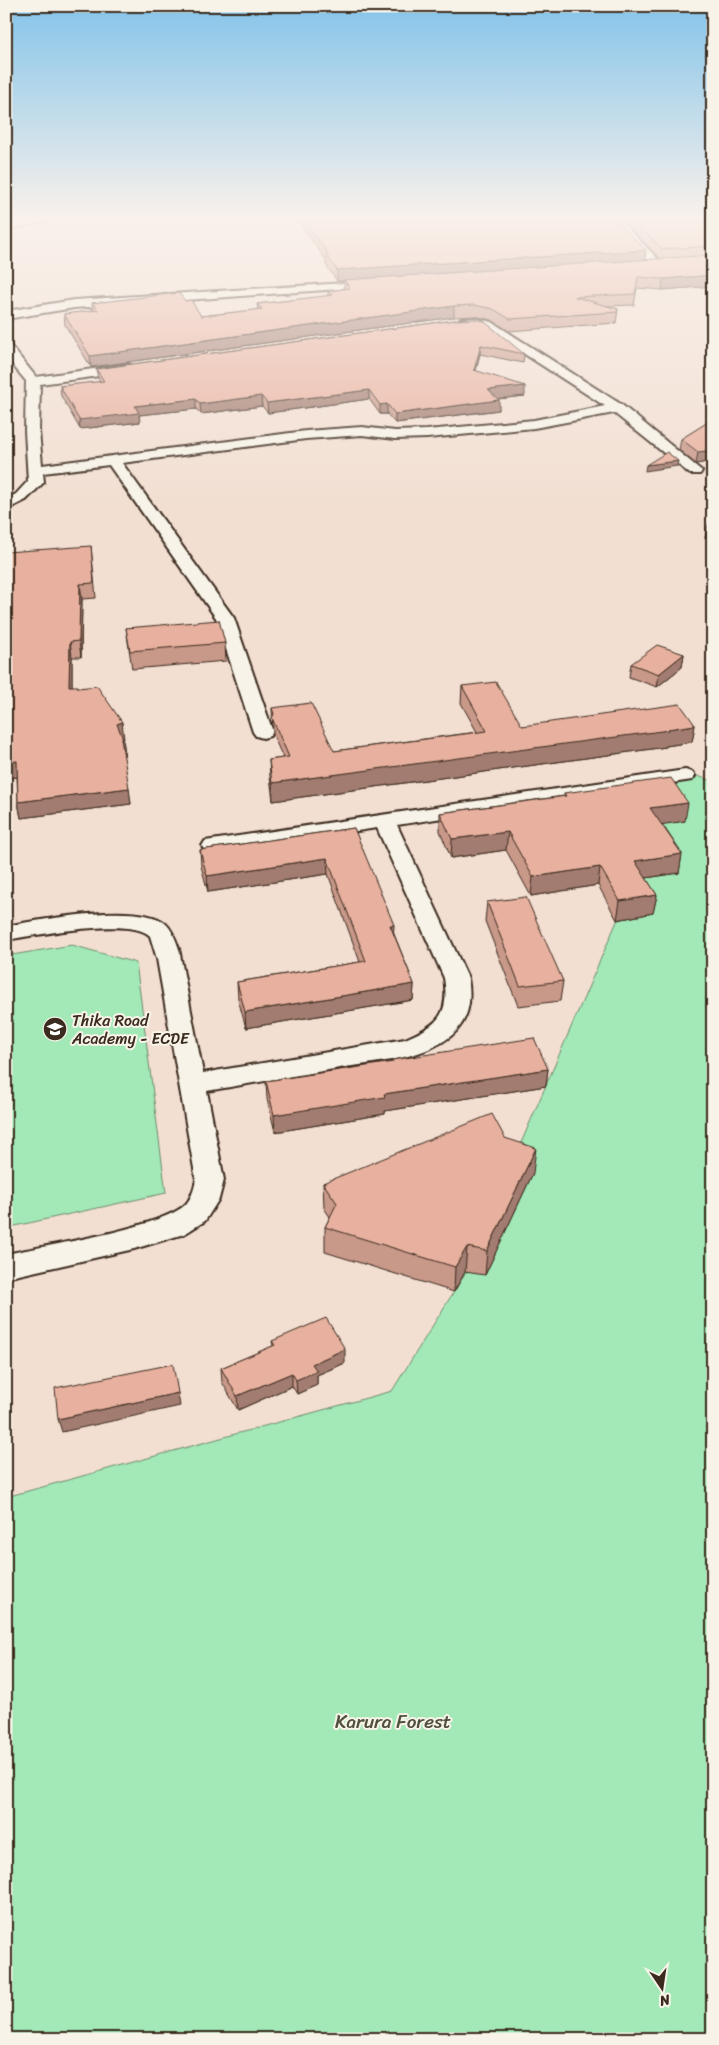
<svg xmlns="http://www.w3.org/2000/svg" width="719" height="2045" viewBox="0 0 719 2045" font-family="Sriracha,sans-serif">
<style>
.green{fill:#a2e9b7;stroke:#6e8a6a}
.lines{fill:none;stroke-linecap:round;stroke-linejoin:round}
.minor-casing{stroke:#3b2a1e;stroke-width:4}
.secondary-casing{stroke:#3b2a1e;stroke-width:3}
.minor{fill:#f7f3e8;fill-rule:evenodd}
.secondary{fill:#f7f3e8;fill-rule:evenodd}
.wall{fill:#c89889;stroke:#3b2a1e}
.shaded-wall{fill:#a27c6f;stroke:#3b2a1e}
.building{fill:#e8b19f;stroke:#3b2a1e}
.labels{text-anchor:middle;stroke-width:4;stroke-linejoin:round;paint-order:stroke}
.poi-label{font-size:16px;fill:#3b2a1e;stroke:#f7f3e8;text-anchor:start}
.near-park-label{font-size:19px;fill:#50503d;stroke:#f7f3e8}
</style>
<rect width="100%" height="100%" fill="#f2dfd2"/>
<filter id="ink" filterUnits="userSpaceOnUse"><feTurbulence type="fractalNoise" baseFrequency=".02" numOctaves="2"/><feDisplacementMap in="SourceGraphic" scale="10" xChannelSelector="R" yChannelSelector="G"/><feConvolveMatrix kernelMatrix="1 2 1 2 8 2 1 2 1" color-interpolation-filters="sRGB"/></filter>
<g filter="url(#ink)">
<path class="green" d="M682,771L713,781V2039H6V1497L392,1391L463,1277Z
M72,945L136,963L166,1193L6,1228V956Z"/>
<g class="lines">
<g class="minor-casing">
<path id="minor" d="M607,219H618L664,265L662,267H654Z
M378,281L384,284L382,286L74,308L6,319V311L74,300Z
M474,318L492,322L622,405L702,471L700,474H690L614,413L534,428L427,438L395,439L362,435L306,439L122,463L234,618L273,732L270,736L263,738L256,736L253,732L216,618L109,465L43,473L44,482L26,500L6,510V499L16,494L28,481L25,431L26,381L6,357V344L10,345L36,377L129,364L136,368L129,372L40,384L39,431L42,465L306,431L362,427L395,431L427,430L534,420L605,406L484,328C475,326 461,329 455,323L461,319Z
M685,770L692,772L695,776L692,780L397,825L468,978C472,1000 469,1021 451,1036C419,1061 372,1062 334,1069C292,1076 249,1084 207,1091L224,1180L219,1199L205,1221L184,1234L134,1249L6,1278V1254C43,1246 163,1228 186,1204C192,1197 194,1189 196,1180L157,959L150,936C132,916 33,936 6,940V926C39,920 139,901 165,923C172,929 176,940 179,949L203,1073L405,1039C438,1025 450,1015 444,978L377,828L213,853L205,851L202,846L205,841Z"/>
</g>
<g class="secondary-casing">
<path id="secondary" d="M29,219H48L46,221L6,231V224Z"/>
</g>
<use href="#minor" class="minor"/>
<use href="#secondary" class="secondary"/>
</g>
<path class="wall" d="M300,219H615L645,260L661,259L620,219H713V286L662,290L637,288L634,305L607,306L618,309L616,323L509,331L492,320L474,316L454,317L91,367L65,325L64,314L93,311L92,303L185,301L201,316L258,310L257,304L328,296V291L344,289V280L443,274L337,281L326,265V260L300,224Z
M455,320L524,354L523,363L480,354L476,371L525,396L498,399L499,410L395,423L387,414H380L369,399L268,413L262,406L201,414L196,409L139,415L140,422L80,429L61,396L60,386L100,382L98,378L96,369Z
M713,419V461L696,464L679,450L681,439Z
M91,546L96,598L82,599L81,657H72V686L78,688L124,739H123L125,755H123L131,804L21,818L18,802L17,777Z
M126,628L225,643L226,661L132,669Z
M684,654L682,667L657,687L629,677L631,664Z
M462,686L522,726L695,725L692,742L666,746V747L273,801L270,777L269,760L283,758L273,735L272,708L334,751L477,732L461,703Z
M564,793L685,821L662,824L682,854L679,873L646,878L657,895L653,913L617,920L598,885L531,896L506,850L451,858L440,831V813L564,796Z
M354,828L394,934L414,984L413,1000L246,1028L238,999L237,982L360,962L328,874L208,892L201,866L200,850Z
M487,902L563,981L560,1001L518,1006L485,921Z
M392,1060L548,1069L546,1086L385,1111V1114L275,1132L267,1099L266,1081L392,1062Z
M505,1138L533,1173L485,1275L465,1272L454,1292L325,1252V1227L330,1217L324,1208L323,1183Z
M272,1341L345,1363L317,1375V1385L297,1394L292,1386L238,1410L222,1382L221,1368L273,1346Z"/>
<path class="shaded-wall" d="M646,250L645,260L337,281V270Z
M713,275V286L662,290L663,279Z
M454,306V317L91,367L90,356Z
M481,345L480,354L473,379L474,370Z
M525,386V396L488,400V390Z
M369,390V399L268,413L267,403Z
M261,396L262,406L201,414L200,404Z
M196,399V409L139,415L140,422L80,429L79,420L135,406Z
M499,400V410L395,423V414Z
M387,404V414H380V405Z
M713,450V461L696,464L698,452Z
M678,461L677,466L645,471L646,465Z
M713,524V533L705,538L707,527Z
M80,584L82,599L81,657L79,641Z
M70,642L72,657V702L69,686Z
M684,654L682,667L657,687L659,674Z
M122,722L124,739H122H123L125,755H123L117,724Z
M695,725L692,742L666,746V747L273,801L272,783Z
M17,761L20,777L6,778V762Z
M129,788L131,804L21,818L18,802Z
M688,803L685,821L647,827L650,808Z
M508,832L506,850L451,858L452,839Z
M682,854L679,873L632,880L635,861Z
M327,858L328,874L208,892L207,876Z
M600,867L598,885L531,896L533,877Z
M657,895L653,913L617,920L620,901Z
M390,925H394L393,941Z
M414,984L413,1000L246,1028L245,1012Z
M548,1069L546,1086L385,1111V1114L275,1132L274,1115L384,1094Z
M536,1148L533,1173L485,1275L487,1251Z
M467,1247L465,1272L454,1292L455,1267Z
M345,1349V1363L317,1375V1385L297,1394L296,1380L312,1364Z
M292,1373V1386L238,1410L237,1396Z
M178,1393L180,1406L62,1432L58,1419Z"/>
<path class="building" d="M303,219H615L646,250L337,270L326,255H329Z
M632,219H713V246L662,249Z
M713,255V275L663,279L638,277L635,294L575,297L618,309L617,312L510,319L493,309L474,305L454,306L90,356L64,314L98,310L92,303L179,293L185,301L191,300L201,316L262,309L257,304L333,295L328,291L350,288L344,280Z
M474,319L484,321L524,354L481,345L474,370L525,386L488,390L499,400L395,414L387,404L380,405L369,390L267,403L261,396L200,404L196,399L135,406L139,413L79,420L60,386L104,381L96,369L455,320Z
M713,419V450L698,452L681,439Z
M667,452L678,461L646,465Z
M713,514V524L707,527Z
M91,546L94,583L80,584L79,641L70,642L69,686H78V688L97,686L122,722L117,724L123,739H121L129,788L18,802L17,761L6,762V552Z
M219,620L225,643L130,651L126,628Z
M657,645L684,654L659,674L631,664Z
M496,682L522,726L680,704L695,725L668,729L669,730L272,783L269,760L289,757L272,718L274,714L272,708L311,703L334,751L487,731L462,686Z
M671,778L688,803L650,808L682,854L635,861L657,895L620,901L600,867L533,877L508,832L452,839L440,813L566,796L564,793Z
M354,828L394,925H390L414,984L245,1012L237,982L366,961L327,858L207,876L200,850Z
M526,897L563,981L520,986L487,902Z
M534,1038L548,1069L384,1094L385,1097L274,1115L266,1081L393,1062L392,1060Z
M492,1114L505,1138L536,1148L487,1251L467,1247L455,1267L325,1227L337,1203L323,1183Z
M326,1318L345,1349L312,1364L317,1371L296,1380L292,1373L237,1396L221,1368L275,1345L272,1341Z
M173,1364L178,1393L58,1419L55,1388Z"/>
</g>
<linearGradient id="sky" x2="0" y2="1"><stop stop-color="#84c4ea"/><stop offset="0.43" stop-color="#f9f1eb"/><stop offset="1" stop-color="#f9f1eb" stop-opacity="0"/></linearGradient>
<rect width="719" height="505" fill="url(#sky)"/>
<defs>
<g id="school-disc" transform="scale(1.25)"><circle r="9.5" fill="#3b2a1e" stroke="#f7f3e8"/><path d="M0-5L7-2L0 1L-7-2ZM-4 1L0 2.5L4 1V4Q0 6-4 4Z" fill="#fff"/></g>
</defs>
<g fill-rule="evenodd">
<use href="#school-disc" x="55" y="1029"/>
</g>
<g class="labels">
<g class="poi-label">
<text x="72" y="1026">Thika Road<tspan x="72" dy="18">Academy - ECDE</tspan></text>
</g>
<g class="near-park-label">
<text x="393" y="1728">Karura Forest</text>
</g>
</g>
<rect width="719" height="2045" fill="none" stroke="#f7f3e8" stroke-width="25"/>
<rect x="12" y="12" width="694" height="2020" fill="none" stroke="#3b2a1e" stroke-width="2" filter="url(#ink)"/>
<g transform="translate(662 1988) rotate(167)" stroke="#f7f3e8" stroke-width="4" paint-order="stroke">
<path d="M0-4L9 19L0 12L-9 19Z" fill="#3b2a1e"/>
<text y="-8" font-size="14" font-weight="bold" text-anchor="middle" fill="#3b2a1e">N</text>
</g>
</svg>
